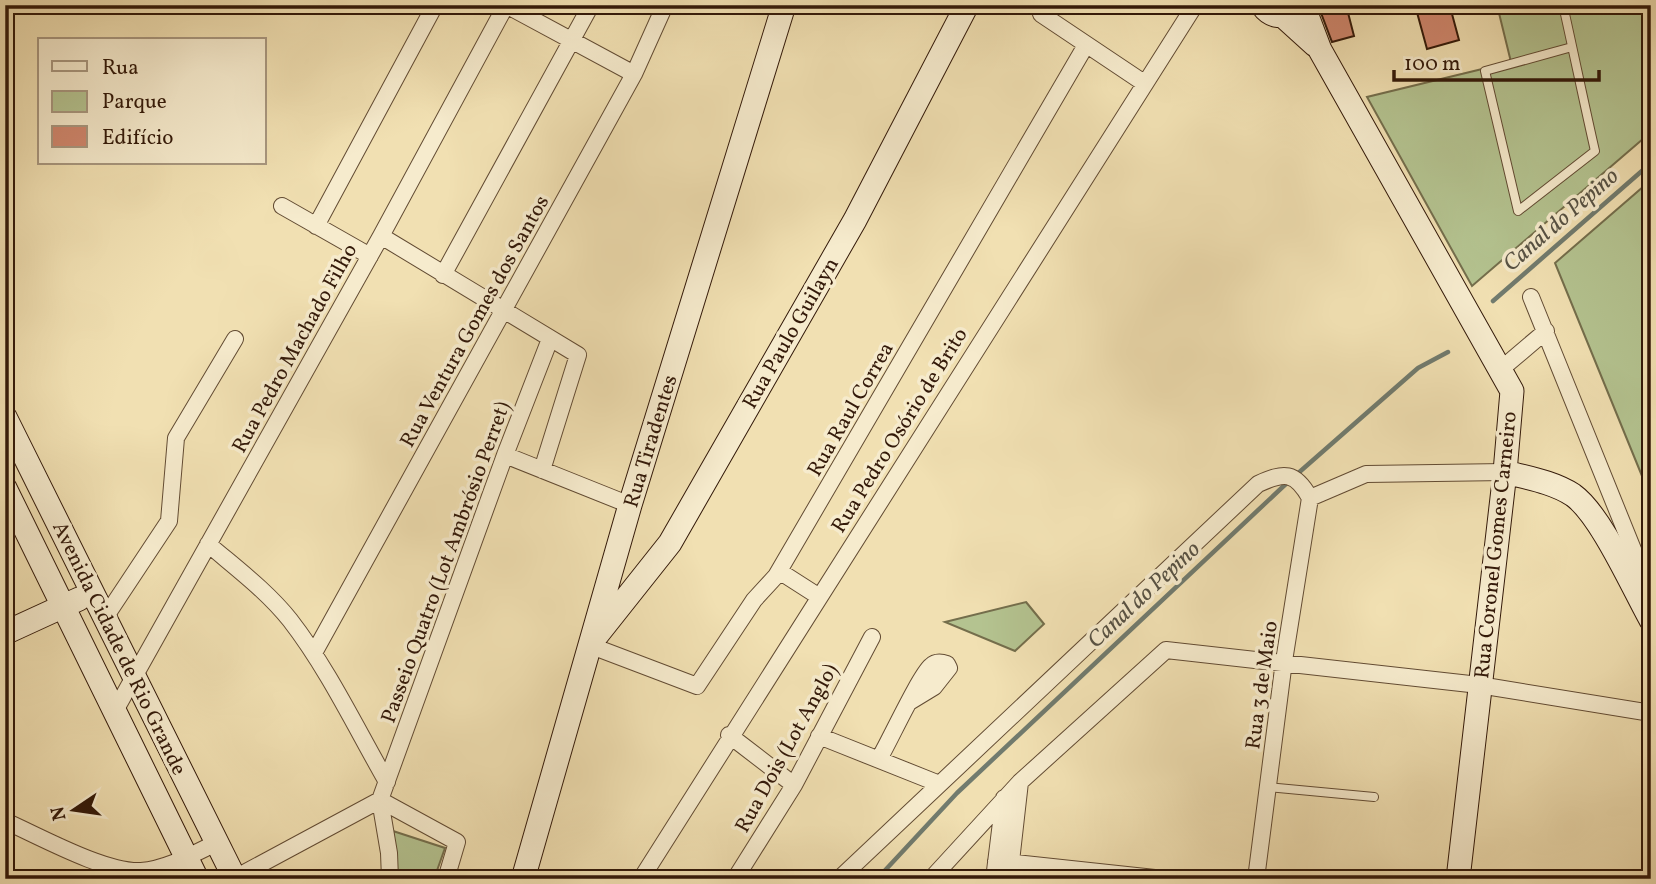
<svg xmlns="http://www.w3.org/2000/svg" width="1656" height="884" viewBox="0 0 1656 884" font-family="Vollkorn,serif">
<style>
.green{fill:#b4c390;stroke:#746e4c;stroke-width:2}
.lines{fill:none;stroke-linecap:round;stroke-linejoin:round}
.stream{stroke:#717b6e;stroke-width:4.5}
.building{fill:#d0876e;stroke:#331909;stroke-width:2}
.lane-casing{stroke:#624b33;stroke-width:10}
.street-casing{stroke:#624b33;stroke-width:18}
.secondary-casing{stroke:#331909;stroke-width:25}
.lane{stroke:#f6ebcd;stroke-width:8}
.street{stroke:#f6ebcd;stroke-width:16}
.secondary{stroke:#f6ebcd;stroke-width:23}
.labels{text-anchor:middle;stroke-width:7;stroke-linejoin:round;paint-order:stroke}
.street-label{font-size:21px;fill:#331909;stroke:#f6ebcd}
.water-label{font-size:23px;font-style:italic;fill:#575244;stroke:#f6ebcd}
</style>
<rect width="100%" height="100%" fill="#f1e0b2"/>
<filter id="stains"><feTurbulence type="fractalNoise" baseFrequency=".00286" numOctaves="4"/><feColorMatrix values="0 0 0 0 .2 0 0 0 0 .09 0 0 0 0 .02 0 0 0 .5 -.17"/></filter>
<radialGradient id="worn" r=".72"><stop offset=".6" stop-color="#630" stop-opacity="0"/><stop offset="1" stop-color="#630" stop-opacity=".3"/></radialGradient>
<path class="green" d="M1497,5H1651V132L1472,286L1367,97L1511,62Z
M1651,180V498L1555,263Z
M1026,602L1044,624L1015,651L945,622Z
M393,831L445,848L434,879H398Z"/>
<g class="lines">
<path class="stream" d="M1493,301L1651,163
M1296,475L1418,368L1448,352
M877,879L957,793L1289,481"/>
</g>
<path class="building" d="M1318,5H1346L1354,36L1332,42Z
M1415,5H1472L1473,9L1452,14L1459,40L1427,49Z"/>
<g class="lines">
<g class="lane-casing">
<path id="lane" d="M1563,5C1574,54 1584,103 1595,151L1518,211L1485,71L1572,47
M1268,787L1374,797"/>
</g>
<g class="street-casing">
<path id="street" d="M506,5L634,74
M1041,14L1144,83
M282,206L370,256
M316,226L435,5
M381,236L578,355L542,470
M443,275L591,5
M1531,297L1651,594
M1500,370L1546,331
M505,455L630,505
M1310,498L1366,474L1505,472
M208,544C236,568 267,591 290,620C328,669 356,728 387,782
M779,571L818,596
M106,616L169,521L176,438L235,339
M589,645L697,686L754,600L776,576L1086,45
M314,653L634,74L665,5
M116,709L381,236L506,5
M729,735L794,785
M819,736L937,783
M879,759C889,742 920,675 931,666C935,662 941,662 947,664L949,668L934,687L911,701
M380,800L457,842L446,879
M5,821C39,836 105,873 141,871C167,869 193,854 216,843
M996,861L1164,879
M235,878L380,800
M390,879L389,853L380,800L505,455L550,339
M641,879L1195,5
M735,879L794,785L872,637
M839,879L1258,484C1284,472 1295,471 1310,498
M931,879L1020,782L1166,650L1479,685L1651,713
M994,879L1004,798
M1009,879L1020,782
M1256,879L1284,661L1310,498"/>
</g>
<g class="secondary-casing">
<path id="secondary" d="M1262,5C1271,18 1284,19 1295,8
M1303,5L1320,50L1512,391L1505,472L1458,879
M1283,16L1315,45
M5,417L235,879
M1505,472C1528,478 1553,482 1573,495C1601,515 1633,588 1651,620
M5,488L197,879
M5,633L79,599
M597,635L670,543L855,220L967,5
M523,879L630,505L784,5"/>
</g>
<use href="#lane" class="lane"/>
<use href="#street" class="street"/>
<use href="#secondary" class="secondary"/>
</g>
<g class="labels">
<g class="street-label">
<text transform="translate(474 321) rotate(-61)" y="7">Rua Ventura Gomes dos Santos</text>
<text transform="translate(790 333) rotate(-60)" y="7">Rua Paulo Guilayn</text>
<text transform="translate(294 348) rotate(-61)" y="7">Rua Pedro Machado Filho</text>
<text transform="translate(850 409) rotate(-60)" y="7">Rua Raul Correa</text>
<text transform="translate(899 430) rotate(-58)" y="7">Rua Pedro Osório de Brito</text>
<text transform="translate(650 441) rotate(-73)" y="7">Rua Tiradentes</text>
<text transform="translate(1495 545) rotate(-84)" y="7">Rua Coronel Gomes Carneiro</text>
<text transform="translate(445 562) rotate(-70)" y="7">Passeio Quatro (Lot Ambrósio Perret)</text>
<text transform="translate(120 648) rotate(64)" y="7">Avenida Cidade de Rio Grande</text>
<text transform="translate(1261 685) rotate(-82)" y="7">Rua 3 de Maio</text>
<text transform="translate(786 748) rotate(-61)" y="7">Rua Dois (Lot Anglo)</text>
</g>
<g class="water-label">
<text transform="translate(1560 219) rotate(-41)" y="8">Canal do Pepino</text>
<text transform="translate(1143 594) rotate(-43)" y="8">Canal do Pepino</text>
</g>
</g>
<rect width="1656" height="884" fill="none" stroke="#f1e0b2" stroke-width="28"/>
<rect x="7" y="7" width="1642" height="870" fill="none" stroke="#331909" stroke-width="3.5"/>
<rect x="14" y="14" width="1628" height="856" fill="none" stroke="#331909" stroke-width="2"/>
<rect x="38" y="38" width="228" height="126" fill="#f6ebcd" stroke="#a8977f" stroke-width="2"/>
<rect x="52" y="61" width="35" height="10" fill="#f6ebcd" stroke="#a8977f" stroke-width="2"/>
<text x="102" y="74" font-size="21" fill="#331909">Rua</text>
<rect x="52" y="91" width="35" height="21" fill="#b4c390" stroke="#a8977f" stroke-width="2"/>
<text x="102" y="108" font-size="21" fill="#331909">Parque</text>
<rect x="52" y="126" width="35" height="21" fill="#d0876e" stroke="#a8977f" stroke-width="2"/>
<text x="102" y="144" font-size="21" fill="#331909">Edifício</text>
<g transform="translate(74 810) rotate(257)" stroke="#f6ebcd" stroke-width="5" paint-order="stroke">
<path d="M0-5L12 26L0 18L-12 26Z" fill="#331909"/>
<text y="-10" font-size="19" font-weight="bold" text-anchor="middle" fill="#331909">N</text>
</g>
<path d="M1394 70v10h205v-10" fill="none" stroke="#331909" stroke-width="3.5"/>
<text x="1404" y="70" font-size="21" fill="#331909" stroke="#f6ebcd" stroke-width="5" paint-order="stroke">100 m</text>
<rect width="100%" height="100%" filter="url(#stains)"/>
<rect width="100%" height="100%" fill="url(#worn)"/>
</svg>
